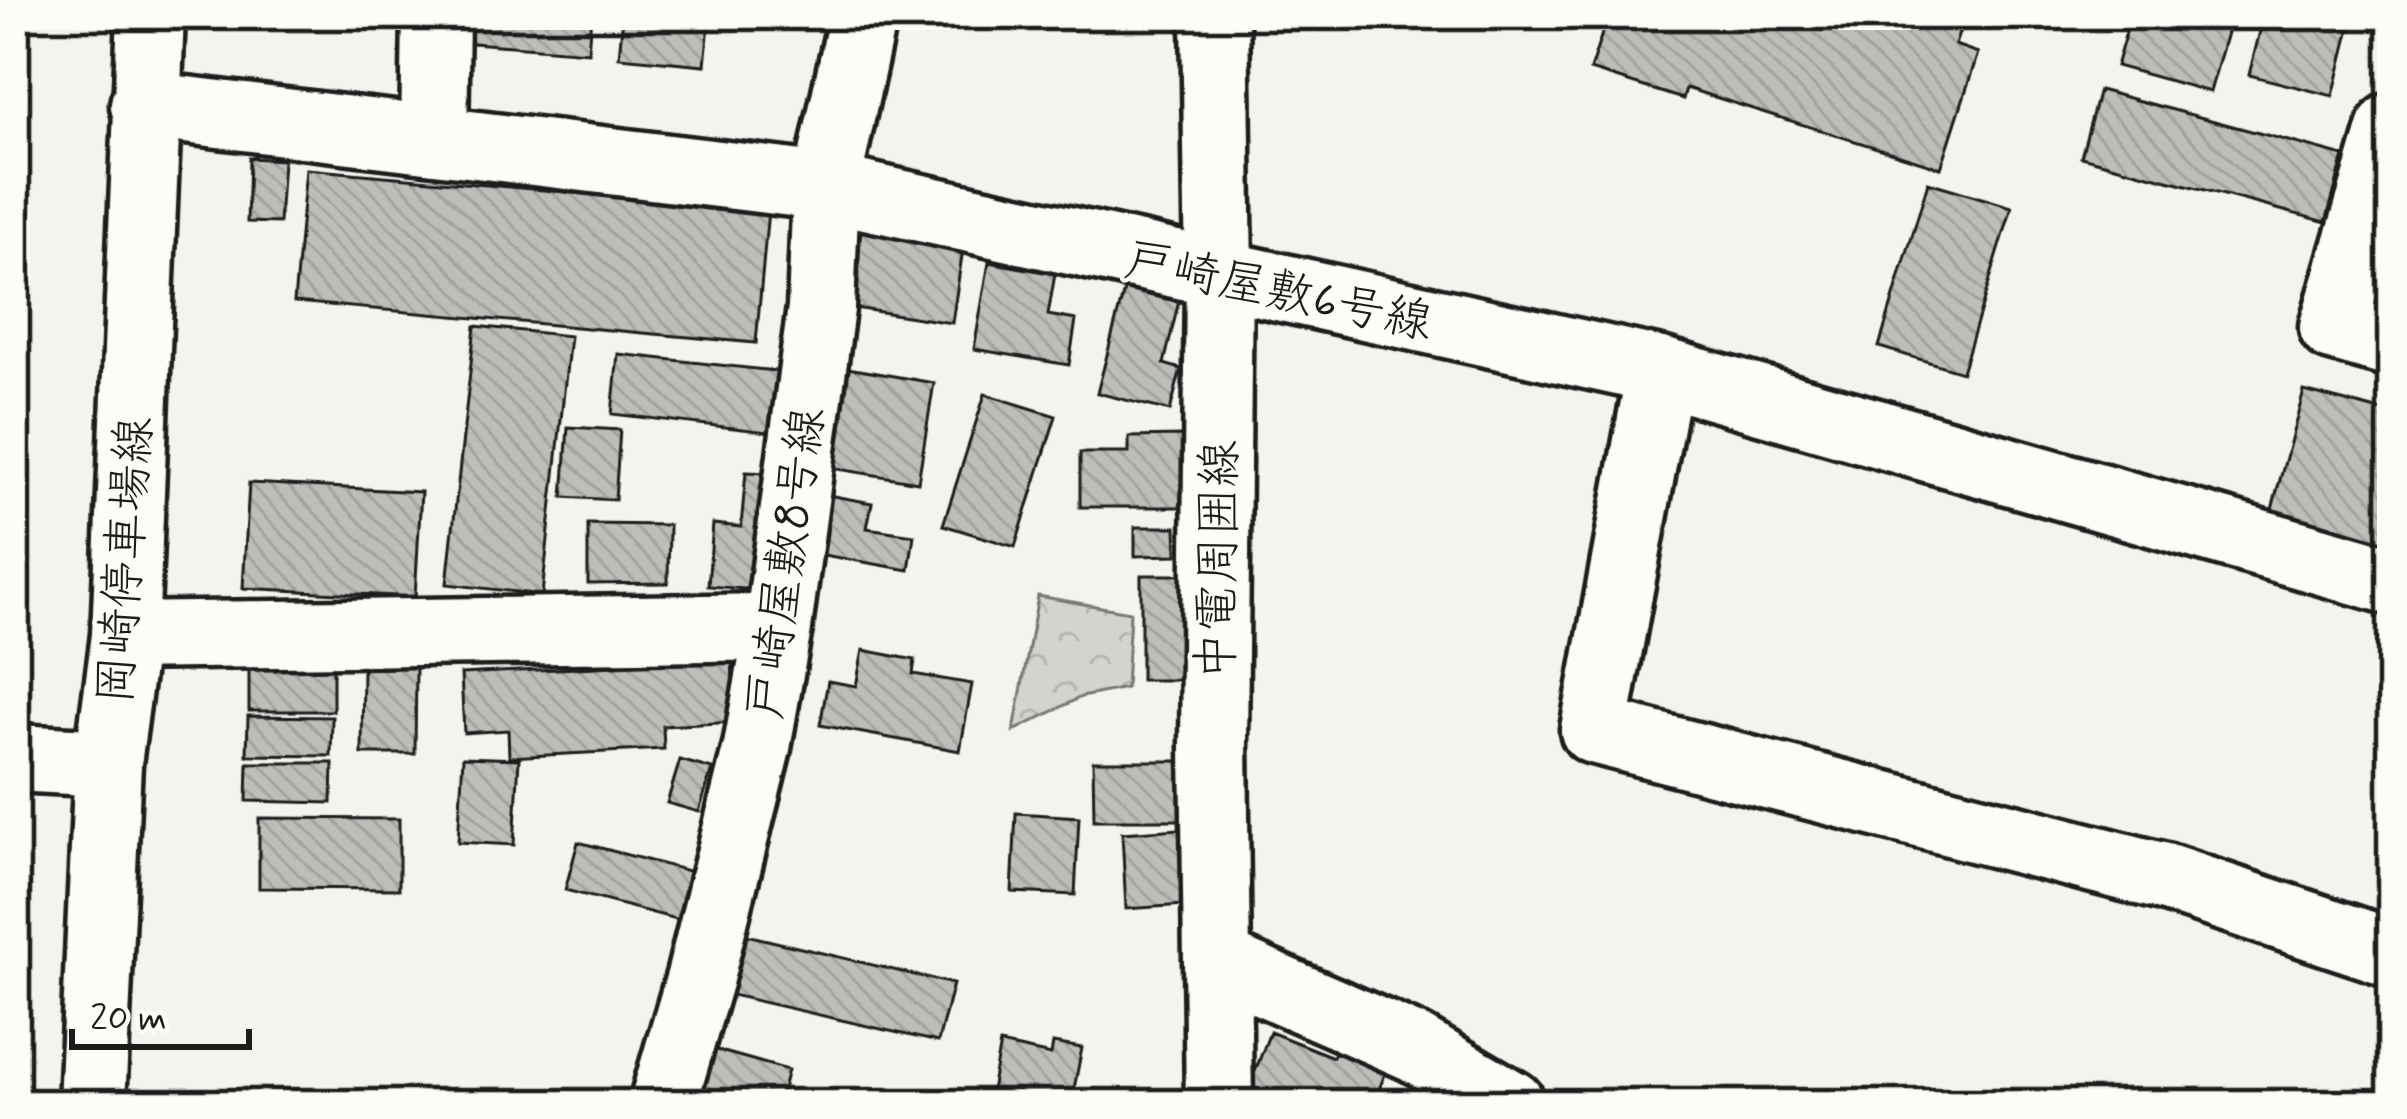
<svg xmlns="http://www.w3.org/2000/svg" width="2407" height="1119" viewBox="0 0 2407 1119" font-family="Mynerve,'Klee One',sans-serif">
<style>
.forest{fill:url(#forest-crowns);stroke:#787876;stroke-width:3}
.building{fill:url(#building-back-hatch);stroke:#1c1c1c;stroke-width:3}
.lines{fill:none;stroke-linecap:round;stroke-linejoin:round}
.minor-casing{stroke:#1c1c1c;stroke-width:75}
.major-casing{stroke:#1c1c1c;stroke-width:75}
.minor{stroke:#fdfcf7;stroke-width:66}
.major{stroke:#fdfcf7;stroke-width:66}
.labels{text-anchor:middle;stroke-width:9;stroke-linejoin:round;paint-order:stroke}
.street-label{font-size:48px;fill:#1c1c1c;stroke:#fdfcf7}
</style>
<defs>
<pattern id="forest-crowns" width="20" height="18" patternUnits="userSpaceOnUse" patternTransform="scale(3)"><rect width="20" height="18" fill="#d4d3cf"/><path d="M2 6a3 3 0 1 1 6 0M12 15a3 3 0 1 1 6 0" fill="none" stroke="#b5b5b1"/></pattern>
<pattern id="building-back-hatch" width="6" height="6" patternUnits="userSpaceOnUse" patternTransform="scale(3)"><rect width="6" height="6" fill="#bebdba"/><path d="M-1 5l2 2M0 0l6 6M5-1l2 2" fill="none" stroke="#a3a29f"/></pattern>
</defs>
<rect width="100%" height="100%" fill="#f4f3ee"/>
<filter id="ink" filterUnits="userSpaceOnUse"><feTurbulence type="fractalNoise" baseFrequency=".00833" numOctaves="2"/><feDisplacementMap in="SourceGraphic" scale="24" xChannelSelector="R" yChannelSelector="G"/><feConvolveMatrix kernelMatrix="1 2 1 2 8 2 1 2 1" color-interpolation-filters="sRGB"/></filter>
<g filter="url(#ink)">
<path class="forest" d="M1038,596L1130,612L1126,688L1081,697L1014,731Z"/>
<path class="building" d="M462,15H591L588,52L460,42Z
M623,15H710L705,65L619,57Z
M1608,15H1861L1909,30L1914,15H1953L1964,18L1955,45L1978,53L1941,168L1686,88L1683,99L1590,70Z
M2131,15H2232L2210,92L2116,66Z
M2264,15H2295L2350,28L2333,96L2249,75Z
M2099,90L2344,156L2326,222L2081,157Z
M249,158L283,160L279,223L247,222Z
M306,169L768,210L756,343L294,302Z
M1928,182L2012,207L1962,372L1879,347Z
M862,226L964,242L952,323L848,307Z
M989,262L1055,274L1048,315L1076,320L1069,365L974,349Z
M1127,279L1181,292L1164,364L1181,369L1170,411L1097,393Z
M475,326L570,336L542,595L447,584Z
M618,354L785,372L778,433L612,414Z
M842,367L934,383L918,482L826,467Z
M2304,391L2392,414V545L2271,513Z
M985,394L1056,416L1015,547L943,525Z
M568,427L620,430L615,500L563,497Z
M1182,436V507H1080V453H1129V437Z
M746,472L768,473L757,590L708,586L713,524L741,527Z
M249,483L421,492L415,597L243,588Z
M822,494L872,503L867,528L914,535L909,570L812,553Z
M588,524L669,525L668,583L588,584Z
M1135,527H1176L1177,555L1135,556Z
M1141,575H1187L1186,680H1141Z
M863,650L915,660L913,674L972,684L960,751L820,725L828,681L856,686Z
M732,660L735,722L663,726L664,749L509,757L508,730L464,733L461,674Z
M249,666L333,667V711H249Z
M363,666L416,667L415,754H362Z
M248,716L332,717L331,756L247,755Z
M463,757L519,759L514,845L458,842Z
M680,760L712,769L699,812L667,803Z
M1093,761H1181V820H1094Z
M248,763H333L332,803L247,801Z
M1016,813L1079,817L1075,895L1012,892Z
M259,818L399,819V889L259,888Z
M1179,829L1184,905L1126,909L1122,833Z
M578,842L700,874L687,922L565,890Z
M742,934L953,984L938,1042L727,994Z
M1270,1032L1333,1057L1343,1032L1394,1052L1373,1104L1243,1103Z
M1053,1043L1082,1048L1071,1104L991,1090L1000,1044L1051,1055Z
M713,1049L788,1070L779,1104H713L699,1100Z"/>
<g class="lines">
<g class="minor-casing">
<path id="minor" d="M1215,15L1219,275L1214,745L1219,1104
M144,105L826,187L1660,371L2392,581
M2392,127L2333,327L2392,344
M434,138L436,15
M1660,371L1594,730L2164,877L2392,953
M125,636L778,627
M15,758L108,763
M1220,963L1415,1048L1511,1104
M663,1104L700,977L757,747L778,627L821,308L826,187L863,15"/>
</g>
<g class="major-casing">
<path id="major" d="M92,1104L108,763L125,636L151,15"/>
</g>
<use href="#minor" class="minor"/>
<use href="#major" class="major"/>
</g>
</g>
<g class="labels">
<g class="street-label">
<text transform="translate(1279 289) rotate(12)" y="17">戸崎屋敷6号線</text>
<text transform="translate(123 560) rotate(-86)" y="17">岡崎停車場線</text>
<text transform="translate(1216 560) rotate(-89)" y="17">中電周囲線</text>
<text transform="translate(784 563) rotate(-82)" y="17">戸崎屋敷8号線</text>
</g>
</g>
<rect width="2407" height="1119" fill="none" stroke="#fdfcf7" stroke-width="60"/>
<rect x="30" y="30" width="2347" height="1059" fill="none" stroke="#1c1c1c" stroke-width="4.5" filter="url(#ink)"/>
<path d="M72 1029v18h177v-18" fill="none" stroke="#1c1c1c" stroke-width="6"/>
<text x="90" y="1029" font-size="36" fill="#1c1c1c" stroke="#fdfcf7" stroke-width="9" paint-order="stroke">20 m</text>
</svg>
